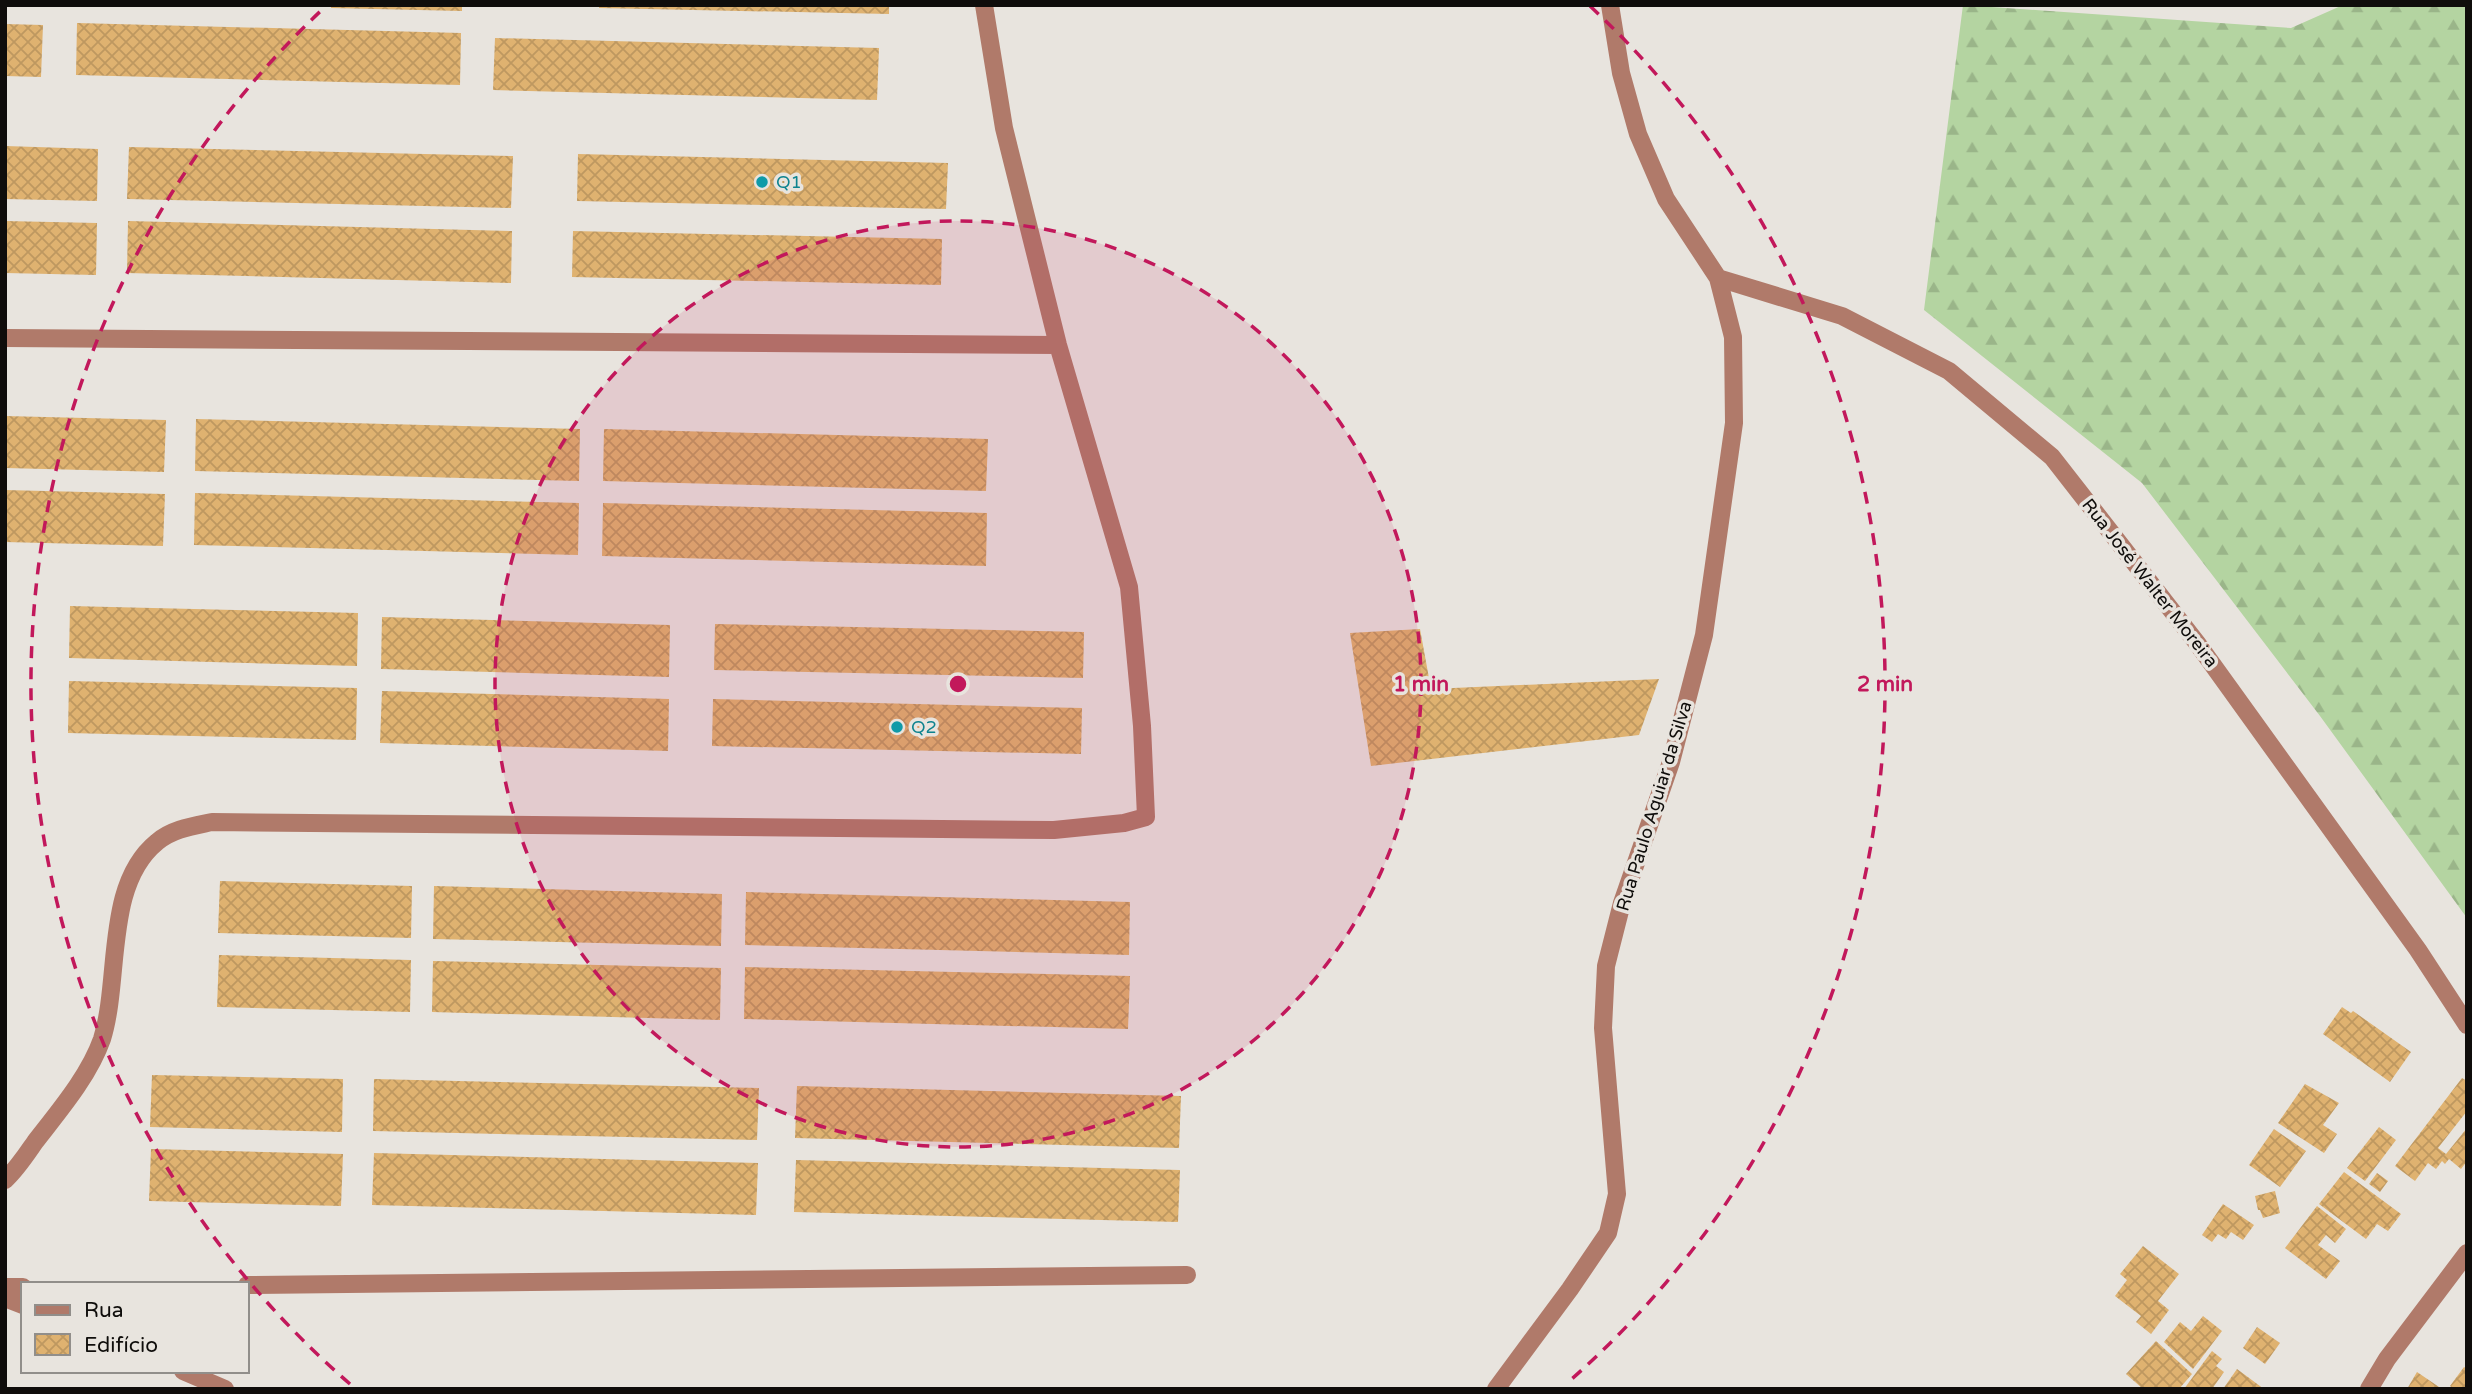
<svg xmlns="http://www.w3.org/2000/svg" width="2472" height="1394" viewBox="0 0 2472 1394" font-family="'Varela Round',sans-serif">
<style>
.forest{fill:url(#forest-firs)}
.building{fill:url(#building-cross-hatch)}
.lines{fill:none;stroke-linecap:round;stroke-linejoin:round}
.minor{stroke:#b07a6a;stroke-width:18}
.ring{fill:none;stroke:#c2185b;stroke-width:3.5;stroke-dasharray:12 9}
.culture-dot{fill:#0f9aa8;stroke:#e8e4de;stroke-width:2.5}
.labels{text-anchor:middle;stroke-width:7;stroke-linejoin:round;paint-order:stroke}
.culture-label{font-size:18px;fill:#0d838f;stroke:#e8e4de;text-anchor:start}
.street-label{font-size:18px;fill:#0f0d0b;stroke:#e8e4de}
.centre{fill:#c2185b;stroke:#e8e4de;stroke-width:3.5}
.ring-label{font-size:21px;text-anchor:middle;font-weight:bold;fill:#c2185b;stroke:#e8e4de;stroke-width:7;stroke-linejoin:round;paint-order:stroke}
</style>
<defs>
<pattern id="forest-firs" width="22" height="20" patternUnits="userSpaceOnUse" patternTransform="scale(1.75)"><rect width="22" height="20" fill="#b4d4a1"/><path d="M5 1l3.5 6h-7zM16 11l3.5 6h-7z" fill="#9ab589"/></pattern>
<pattern id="building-cross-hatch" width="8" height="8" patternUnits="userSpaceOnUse" patternTransform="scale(1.75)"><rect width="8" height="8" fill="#dfb270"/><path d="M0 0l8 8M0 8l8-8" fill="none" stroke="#be9860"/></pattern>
</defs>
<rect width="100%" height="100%" fill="#e8e4de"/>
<path class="forest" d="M1963,5L2291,28L2343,5H2467V918L2320,716L2142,483L1924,310Z"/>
<path class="building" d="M331,5H462V11L331,8Z
M599,5H889V14L599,8Z
M77,23L461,33L460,85L76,75Z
M5,24L43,25L41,77L5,76Z
M495,38L879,48L877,100L493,90Z
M5,146L98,149L97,201L5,199Z
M129,147L513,156L511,208L127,199Z
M578,154L948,163L946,209L577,201Z
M5,221L97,223L96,275L5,273Z
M128,221L512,231L511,283L127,273Z
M573,231L942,239L941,285L572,277Z
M5,416L166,420L164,472L5,468Z
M196,419L580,429L579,481L195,471Z
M604,429L988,439L986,491L603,481Z
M5,490L165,494L163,546L5,542Z
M195,493L579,503L578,555L194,545Z
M603,503L987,513L986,566L602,556Z
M70,606L358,613L357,666L69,658Z
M382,617L670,625L669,677L381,669Z
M715,624L1084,632L1083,678L714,670Z
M1420,629L1431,689L1659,679L1639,735L1371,766L1350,633Z
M69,681L357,688L356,740L68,733Z
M382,691L669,699L668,751L380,743Z
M713,699L1082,708L1081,754L712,746Z
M220,881L412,886L411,938L218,933Z
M434,886L722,894L721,946L433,939Z
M746,892L1130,902L1129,955L745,945Z
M219,955L411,960L410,1012L217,1007Z
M433,961L721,968L720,1020L432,1012Z
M745,967L1130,976L1128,1029L744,1019Z
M2342,1007L2351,1013L2353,1011L2411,1052L2390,1082L2323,1034Z
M152,1075L343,1079L342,1132L150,1127Z
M2462,1078L2467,1081V1111L2438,1148L2446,1154L2467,1128V1161L2461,1169L2449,1159L2445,1164L2442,1161L2436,1169L2428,1163L2415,1181L2395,1166Z
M374,1079L759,1088L757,1140L373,1131Z
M2305,1084L2339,1103L2323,1125L2337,1134L2324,1153L2278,1123Z
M797,1086L1181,1096L1179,1148L795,1138Z
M2379,1127L2396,1140L2365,1181L2347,1168Z
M2274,1129L2306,1151L2280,1187L2249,1165Z
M151,1149L343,1154L341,1206L149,1201Z
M374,1153L758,1163L756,1215L372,1205Z
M796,1160L1180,1170L1178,1222L794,1212Z
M2344,1172L2401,1214L2388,1231L2377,1224L2366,1239L2319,1204Z
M2377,1173L2388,1181L2380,1192L2369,1184Z
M2275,1191L2280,1213L2263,1218L2260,1210H2258L2255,1196Z
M2223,1204L2254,1225L2243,1240L2231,1232L2226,1239L2218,1234L2212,1242L2202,1235Z
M2317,1206L2346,1229L2335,1243L2326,1235L2318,1245L2340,1261L2326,1279L2285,1248Z
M2143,1246L2179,1274L2158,1301L2169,1310L2151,1334L2136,1322L2141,1316L2115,1296L2127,1280L2120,1274Z
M2203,1316L2222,1331L2193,1369L2164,1342L2180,1322L2191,1331Z
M2257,1327L2280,1343L2265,1364L2243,1348Z
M2156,1341L2192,1374L2179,1389H2143L2126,1374Z
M2212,1351L2222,1359L2216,1366L2224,1372L2212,1389H2184Z
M2464,1367L2467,1369V1389H2454L2450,1386Z
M2237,1369L2264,1389H2223Z
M2417,1372L2442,1389H2407Z"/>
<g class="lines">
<path class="minor" d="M1718,278L1842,316L1949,371L2052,457L2197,643L2418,950L2467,1025
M5,338L1058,345
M5,1180C17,1169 26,1155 35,1142C59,1111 89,1076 102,1039C121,978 104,885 157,842C172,829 193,826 212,822L1054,830L1124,823L1146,817L1142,726L1129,587L1058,345L1004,128L984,5
M247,1285L1187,1275
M5,1287H23
M5,1298L23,1305
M183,1371L225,1389
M1496,1389L1570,1289L1608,1233L1617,1194L1603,1028L1606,966L1622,903L1671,762L1704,635L1734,423L1733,337L1718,278L1666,199L1638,134L1621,73L1610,5
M2369,1389L2387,1359L2467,1253"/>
</g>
<circle cx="958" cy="684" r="463" fill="#c2185b" fill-opacity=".12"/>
<g class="ring">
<circle cx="958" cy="684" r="463"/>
<path d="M350 1384A927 927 0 0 1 326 6M1590 6A927 927 0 0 1 1566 1384"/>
</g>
<g class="culture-dot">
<circle cx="762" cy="182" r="7"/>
<circle cx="897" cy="727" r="7"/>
</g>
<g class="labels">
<g class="culture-label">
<text x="776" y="188">Q1</text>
<text x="911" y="733">Q2</text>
</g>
<g class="street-label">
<text transform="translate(2150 583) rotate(52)" y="6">Rua José Walter Moreira</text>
<text transform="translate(1654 806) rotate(-73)" y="6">Rua Paulo Aguiar da Silva</text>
</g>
</g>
<circle cx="958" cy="684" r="10" class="centre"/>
<g class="ring-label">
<text x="1421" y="691">1 min</text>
<text x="1885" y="691">2 min</text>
</g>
<rect width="2472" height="1394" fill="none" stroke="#0f0d0b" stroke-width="14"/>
<rect x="21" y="1282" width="228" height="91" fill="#e8e4de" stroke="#918e8a" stroke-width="2"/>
<rect x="35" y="1305" width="35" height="10" fill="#b07a6a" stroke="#918e8a" stroke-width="2"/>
<text x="84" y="1317" font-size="21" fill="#0f0d0b">Rua</text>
<rect x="35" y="1334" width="35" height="21" fill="url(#building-cross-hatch)" stroke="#918e8a" stroke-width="2"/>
<text x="84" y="1352" font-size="21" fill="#0f0d0b">Edifício</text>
</svg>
